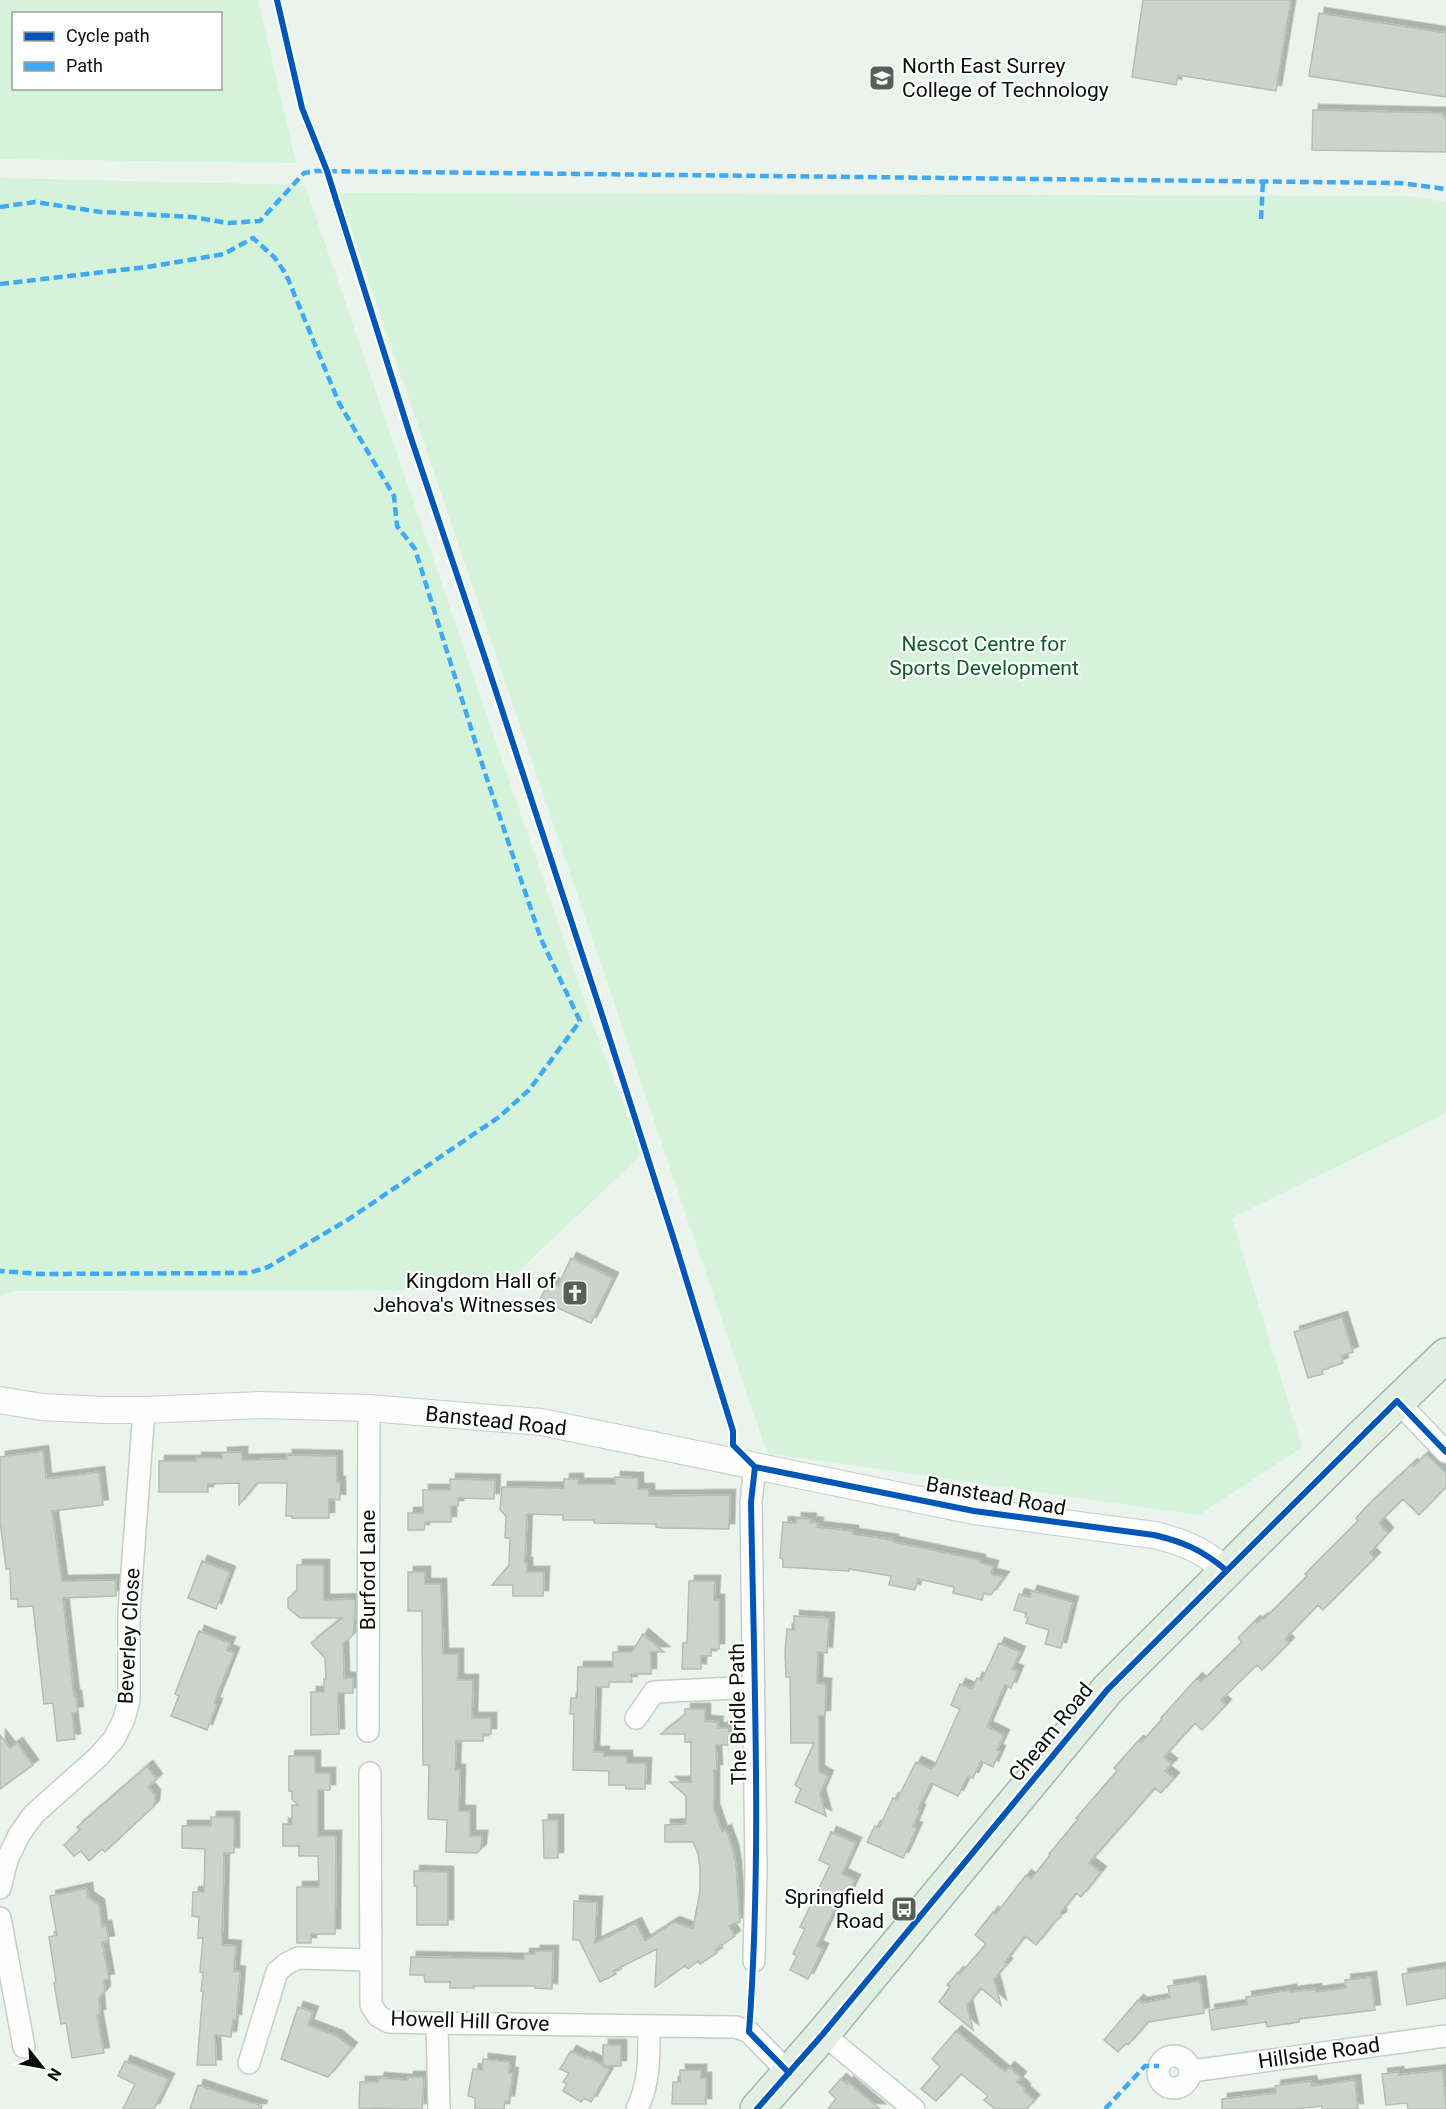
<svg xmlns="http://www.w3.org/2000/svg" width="1446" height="2109" viewBox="0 0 1446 2109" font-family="Roboto,sans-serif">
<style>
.green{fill:#d5f3da;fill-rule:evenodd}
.building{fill:#ccd3cd;stroke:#b5bcb6;stroke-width:1.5;filter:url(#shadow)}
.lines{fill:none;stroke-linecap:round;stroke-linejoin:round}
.minor-casing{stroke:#c6cec7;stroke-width:24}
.tertiary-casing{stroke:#c6cec7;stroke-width:28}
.trunk-casing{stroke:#a2b8a8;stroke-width:36}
.minor{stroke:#fcfdfc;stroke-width:21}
.tertiary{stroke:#fcfdfc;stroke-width:26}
.trunk{stroke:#e0eee4;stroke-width:33}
.quiet{stroke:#3fa9f5;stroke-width:4.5;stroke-dasharray:9 4.5;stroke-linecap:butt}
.cycleway-casing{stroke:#fff;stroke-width:10}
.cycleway{stroke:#0057b8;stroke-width:6}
.labels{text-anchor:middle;stroke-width:4.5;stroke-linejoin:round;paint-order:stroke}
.poi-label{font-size:21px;fill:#0a0f0a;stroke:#fff;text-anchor:end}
.park-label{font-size:21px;fill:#0e5d2a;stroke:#fff}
.street-label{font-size:21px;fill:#0a0f0a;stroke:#fff}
</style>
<defs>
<filter id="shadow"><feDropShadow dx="5.5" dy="-5.5" stdDeviation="0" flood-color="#0004"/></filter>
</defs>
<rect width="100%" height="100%" fill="#eaf4ec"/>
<path class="green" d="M0,0H258L296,163L0,159ZM14,14H220V88H14Z
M0,178L305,185L592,1022L642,1154L499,1290L15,1291L0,1295Z
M339,193L1409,196L1446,202V1113L1232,1218L1302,1447L1199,1515L767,1453Z"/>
<path class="building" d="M1143,0H1291L1276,91L1178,75L1176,85L1132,77Z
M1319,13L1446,33V97L1309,76Z
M1313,110L1443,113V116H1446V152L1312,150Z
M571,1258L613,1278L591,1323L540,1300L549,1281L558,1286Z
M1342,1317L1353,1352L1341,1356L1343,1363L1322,1370L1323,1374L1308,1378L1294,1332Z
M43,1451L46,1479L99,1472L103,1505L52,1511L62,1581L116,1580V1596L63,1598L74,1696H76L78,1712L72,1713L75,1739L57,1741L53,1703L44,1704L33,1606L18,1607V1599H11L10,1569H6L0,1520V1457Z
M242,1452V1460L287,1459V1455L337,1456V1482H340V1500L329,1499V1518H292V1516H286L287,1483H257L239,1505V1483L208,1484V1492H159V1461H196V1458H222V1453Z
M1426,1454L1446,1473V1487L1419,1515L1403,1499L1379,1523L1388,1533L1370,1553L1375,1558L1323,1610L1318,1605L1285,1639L1289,1643L1262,1670L1257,1665L1221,1700L1226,1705L1202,1730L1195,1723L1164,1757L1172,1764L1165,1771L1174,1778L1161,1793L1155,1788L1089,1863L1101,1872L1081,1897L1076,1893L1061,1912V1917L1055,1921L1036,1945L1025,1936L1005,1962L1007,1964L994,1979L1001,2005L981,1988L967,2005L973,2030L939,2002L950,1987L947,1985L958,1972L960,1974L986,1944L975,1935L993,1912L996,1914L1026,1875L1031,1879L1050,1855L1049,1854L1078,1819L1076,1818L1117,1771L1114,1768L1138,1741L1141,1743L1162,1719L1161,1718L1197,1678L1201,1682L1242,1642L1238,1638L1255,1621L1257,1623L1263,1618L1264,1619L1307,1576L1305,1574L1358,1521L1356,1518L1369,1504L1412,1464L1414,1466Z
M615,1477L638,1478V1489H649V1496L730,1495L729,1529L662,1528L656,1527V1524L594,1523V1520H563V1515L527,1514L525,1563H527V1572H544L543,1596H513V1585H492L509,1565L510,1538H505L506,1516L500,1510L502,1487L564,1488V1479H578V1484H615Z
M450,1479L495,1480L494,1499L458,1498V1506H451V1522H425L424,1530H408V1513H423V1490H450Z
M796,1518L811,1519L810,1522L818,1523L817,1527L853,1531V1534L893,1540V1542L980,1560V1563L993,1566L991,1574L1004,1577L991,1595L984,1593L982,1600L953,1593L954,1587L918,1579L915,1590L889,1585L891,1576L849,1569V1571L783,1567V1559L780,1558L783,1522L796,1523Z
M202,1561L230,1572L216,1609L188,1598Z
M297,1565H324V1600L356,1599L353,1635L343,1644L344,1678H353V1693H338L339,1734L311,1735V1692H324V1679H326L325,1658L311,1643L342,1618H300L288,1608V1598L297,1591Z
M408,1572H425V1584H441L443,1654H458V1680H473L472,1718H491V1734H483V1741H456L455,1770H460L459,1811H470V1836H482L481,1849L477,1853L446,1852L447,1820L428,1819L429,1765H423L422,1611H408Z
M689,1581H715L714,1600H719V1649H711V1656H701V1669H682L683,1643H687Z
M1032,1591L1073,1602L1061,1648L1045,1644L1049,1630L1026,1623L1028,1618L1025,1617L1026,1613L1014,1610L1019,1594L1030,1597Z
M794,1616L829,1618L827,1653L818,1652L817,1683L826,1684L825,1716H819V1771L828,1776L820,1794L826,1816L795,1802L801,1789L795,1785L814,1743H791L790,1677H786L785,1652L787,1629L794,1630Z
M199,1631L230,1643L227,1650L234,1653L214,1703L217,1704L207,1730L171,1716L179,1696L175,1694Z
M643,1634L664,1652H651V1674H631L632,1682H609V1687H596L594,1752H604V1756H627V1763H646L645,1789H626V1785H609V1771L573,1770L574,1714H570L571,1698H577L578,1667H613V1652H632Z
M999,1643L1020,1652L1012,1669L1018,1671L1011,1688L1005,1685L987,1727L1004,1735L997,1750L1000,1751L993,1767L981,1761L973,1778L968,1776L958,1796L931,1783L918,1809L920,1810L913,1827L917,1828L903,1858L867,1842L875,1826L879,1828L893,1798L897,1800L916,1762L931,1769L935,1765L960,1709L951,1705L960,1684L972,1689L977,1678L982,1680Z
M685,1709H705V1721L718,1722L717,1728H729L728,1745H716L717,1770H714V1809L722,1832L726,1830L733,1850L736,1866L740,1922L729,1926L735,1936L715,1950L717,1953L700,1964L698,1961L688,1969L685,1966L655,1987L657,1949L613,1971L616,1974L600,1982L579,1940H573L574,1901L597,1902L595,1943L636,1923L645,1941L674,1922L693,1929L700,1891V1868L698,1854L693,1842H665V1825L686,1824V1796L670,1782H691V1742H685V1734H661L685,1715Z
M0,1735L10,1748L17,1743L33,1765L0,1789Z
M289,1756H315V1773H330V1790H318V1836H336L335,1934H311V1943H297V1887H319L318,1856H299V1846H283V1824H292V1805H298L292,1799V1791H289Z
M147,1766L157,1779L148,1787L155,1795L154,1806L105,1852L102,1849L89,1861L81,1851L74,1856L64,1845L80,1830L77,1827Z
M211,1817H234V1853H224L222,1945L236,1946L234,1971L240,1972L236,2020H233L231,2037L215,2035L216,2065H197L203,1991H201L203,1973L200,1972L203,1938H198L199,1917L192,1916L193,1892H204L205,1849L182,1848V1826H211Z
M543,1820H558V1858H544Z
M831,1832L856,1843L842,1874L855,1880L841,1909L836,1906L817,1946L823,1949L808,1979L790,1970L797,1956L793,1954L805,1929L800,1927L830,1865L819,1860Z
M414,1871L448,1872V1925H417V1886H414Z
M87,1888L88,1897L99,1905L102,1927L106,1926L109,1941L102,1942L109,1979L104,1980L105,1991L99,1998L100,2015H97L104,2053L72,2058L66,2023L61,2024L54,1983L56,1982L49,1937L57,1935L50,1896Z
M535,1951H553L552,1989L535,1988V1986H474V1988H450V1982H425L424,1975H410L411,1957L524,1959V1954H535Z
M1446,1967V1998L1407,2005L1402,1974Z
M1371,1977L1375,2010L1299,2019V2022L1267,2027L1266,2022L1212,2030L1209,2010L1247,2004L1246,1997L1291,1990V1992L1316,1989V1992L1346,1988L1345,1980Z
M1200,1981L1204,2013L1148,2022L1128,2045L1126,2043L1118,2052L1104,2040L1138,2000L1142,2003L1170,1998L1168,1986Z
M298,2007L313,2012L308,2025L337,2036L352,2048L328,2077L281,2059Z
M956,2031L1005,2072L1009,2067L1021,2077L1017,2082L1025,2089L1024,2091L1034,2100L1027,2109H995L984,2100L988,2096L961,2074L936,2101L921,2089L940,2067L932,2059Z
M603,2045H621V2066H603L610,2069L591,2102L584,2098L581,2102L563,2091L567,2084L563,2082L569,2073L560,2069L571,2051L586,2059L587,2057L603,2065Z
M483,2059L510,2062L509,2073H513L509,2101H505L504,2109H475V2098L468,2096L473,2069L482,2070Z
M125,2061L169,2079L154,2109H123L135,2084L118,2076Z
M680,2070H701V2078H706V2104H672L673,2082H680Z
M1443,2070L1446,2109H1408L1407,2103L1386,2105L1382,2074L1398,2072L1399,2075Z
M408,2077H424L422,2109L359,2108L360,2082H378L379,2078L408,2080Z
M841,2079L847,2084L848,2082L880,2109H828L836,2099L829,2092Z
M1355,2080L1358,2109H1322V2106L1297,2109H1222V2099L1276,2093L1275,2086L1311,2081L1312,2086Z
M198,2085L262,2106L261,2109H190Z"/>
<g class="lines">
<g class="minor-casing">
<path id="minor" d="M1397,1401L1446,1452
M636,1718L654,1692L754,1687
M368,1731L369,1408
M370,1773L371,2005L378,2016L389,2022L437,2023L736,2027L749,2032L789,2073
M0,1888L7,1860L19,1835L33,1815L98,1757L114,1739L124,1719L129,1700V1612L144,1410
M0,1918L24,2047
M754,1961L756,1870L751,1502L755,1467
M437,2023L439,2109
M823,2034L914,2109
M1158 2072a16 16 0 1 1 32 0a16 16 0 1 1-32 0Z
M249,2063L277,1972L286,1964L298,1958L370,1960
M1192,2071L1446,2036
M637,2109C650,2082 649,2056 649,2027"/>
</g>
<g class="tertiary-casing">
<path id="tertiary" d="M0,1400L42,1407L104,1410H144L260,1405L369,1408L541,1422L974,1511L1154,1535C1184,1542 1202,1550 1226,1570"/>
</g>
<g class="trunk-casing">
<path id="trunk" d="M757,2109L823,2034L1108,1689L1360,1438L1446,1355"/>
</g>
<use href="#minor" class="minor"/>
<use href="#tertiary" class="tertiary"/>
<use href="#trunk" class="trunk"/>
<path class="quiet" d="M0,207L35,202L101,212L192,217L228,223L260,221L304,173L315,171L1400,183L1446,189
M1261,219L1263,181
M0,284L147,267L224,254L253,238L274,257L286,274L339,403L394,496L397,526L415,549L485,773L541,939L580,1021L529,1090L499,1117L349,1219L268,1267L249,1273L40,1274L0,1271
M1105,2109L1145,2066H1159"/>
<g class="cycleway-casing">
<path id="cycleway" d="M277,0L302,108L327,171L410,435L484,655L603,1018L675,1243L733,1431V1445L755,1467
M755,1467L751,1502C754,1678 762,1856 749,2032L789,2073
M755,1467L974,1511L1154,1535C1184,1542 1202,1550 1226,1570
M757,2109L823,2034L1108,1689L1397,1401L1446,1452"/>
</g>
<use href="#cycleway" class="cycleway"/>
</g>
<defs>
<g id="university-square" transform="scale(1.35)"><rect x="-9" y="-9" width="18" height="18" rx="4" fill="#585f59" stroke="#fff"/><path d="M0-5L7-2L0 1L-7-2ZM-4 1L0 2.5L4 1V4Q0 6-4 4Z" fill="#fff"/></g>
<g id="church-square" transform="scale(1.35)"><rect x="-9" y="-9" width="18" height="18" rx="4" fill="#585f59" stroke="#fff"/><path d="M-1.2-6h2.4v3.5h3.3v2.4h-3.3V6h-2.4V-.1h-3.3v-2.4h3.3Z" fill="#fff"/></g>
<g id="bus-square" transform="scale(1.35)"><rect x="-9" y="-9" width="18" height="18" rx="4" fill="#585f59" stroke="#fff"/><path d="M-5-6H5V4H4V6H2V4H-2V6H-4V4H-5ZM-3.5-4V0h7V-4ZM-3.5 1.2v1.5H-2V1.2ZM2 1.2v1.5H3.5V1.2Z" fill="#fff"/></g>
</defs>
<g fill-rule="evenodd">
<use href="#university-square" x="882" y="78"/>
<use href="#church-square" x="575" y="1293"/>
<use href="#bus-square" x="904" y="1909"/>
</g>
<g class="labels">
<g class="poi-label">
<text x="902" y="73" text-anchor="start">North East Surrey<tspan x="902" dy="24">College of Technology</tspan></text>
<text x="556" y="1288">Kingdom Hall of<tspan x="556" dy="24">Jehova's Witnesses</tspan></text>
<text x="884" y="1904">Springfield<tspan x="884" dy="24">Road</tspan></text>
</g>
<g class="park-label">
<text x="984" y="651">Nescot Centre for<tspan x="984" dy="24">Sports Development</tspan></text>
</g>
<g class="street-label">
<text transform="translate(496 1421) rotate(6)" y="7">Banstead Road</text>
<text transform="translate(996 1496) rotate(10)" y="7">Banstead Road</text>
<text transform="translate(368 1570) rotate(-90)" y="7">Burford Lane</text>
<text transform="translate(129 1636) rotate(-87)" y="7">Beverley Close</text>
<text transform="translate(738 1714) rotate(-91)" y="7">The Bridle Path</text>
<text transform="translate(1051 1732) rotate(-51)" y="7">Cheam Road</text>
<text transform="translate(470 2021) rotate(2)" y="7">Howell Hill Grove</text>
<text transform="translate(1319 2053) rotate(-8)" y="7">Hillside Road</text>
</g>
</g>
<rect x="12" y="12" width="210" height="78" fill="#ffffff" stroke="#9d9f9d" stroke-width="1.5"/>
<rect x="24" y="32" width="30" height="9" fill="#0057b8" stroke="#9d9f9d" stroke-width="1.5"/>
<text x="66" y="42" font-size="18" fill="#0a0f0a">Cycle path</text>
<rect x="24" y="62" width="30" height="9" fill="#3fa9f5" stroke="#9d9f9d" stroke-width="1.5"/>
<text x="66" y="72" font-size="18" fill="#0a0f0a">Path</text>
<g transform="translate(42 2067) rotate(121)" stroke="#ffffff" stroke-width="4.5" paint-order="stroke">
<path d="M0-4.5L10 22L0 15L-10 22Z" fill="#0a0f0a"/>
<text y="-9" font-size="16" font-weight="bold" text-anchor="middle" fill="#0a0f0a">N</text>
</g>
</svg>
